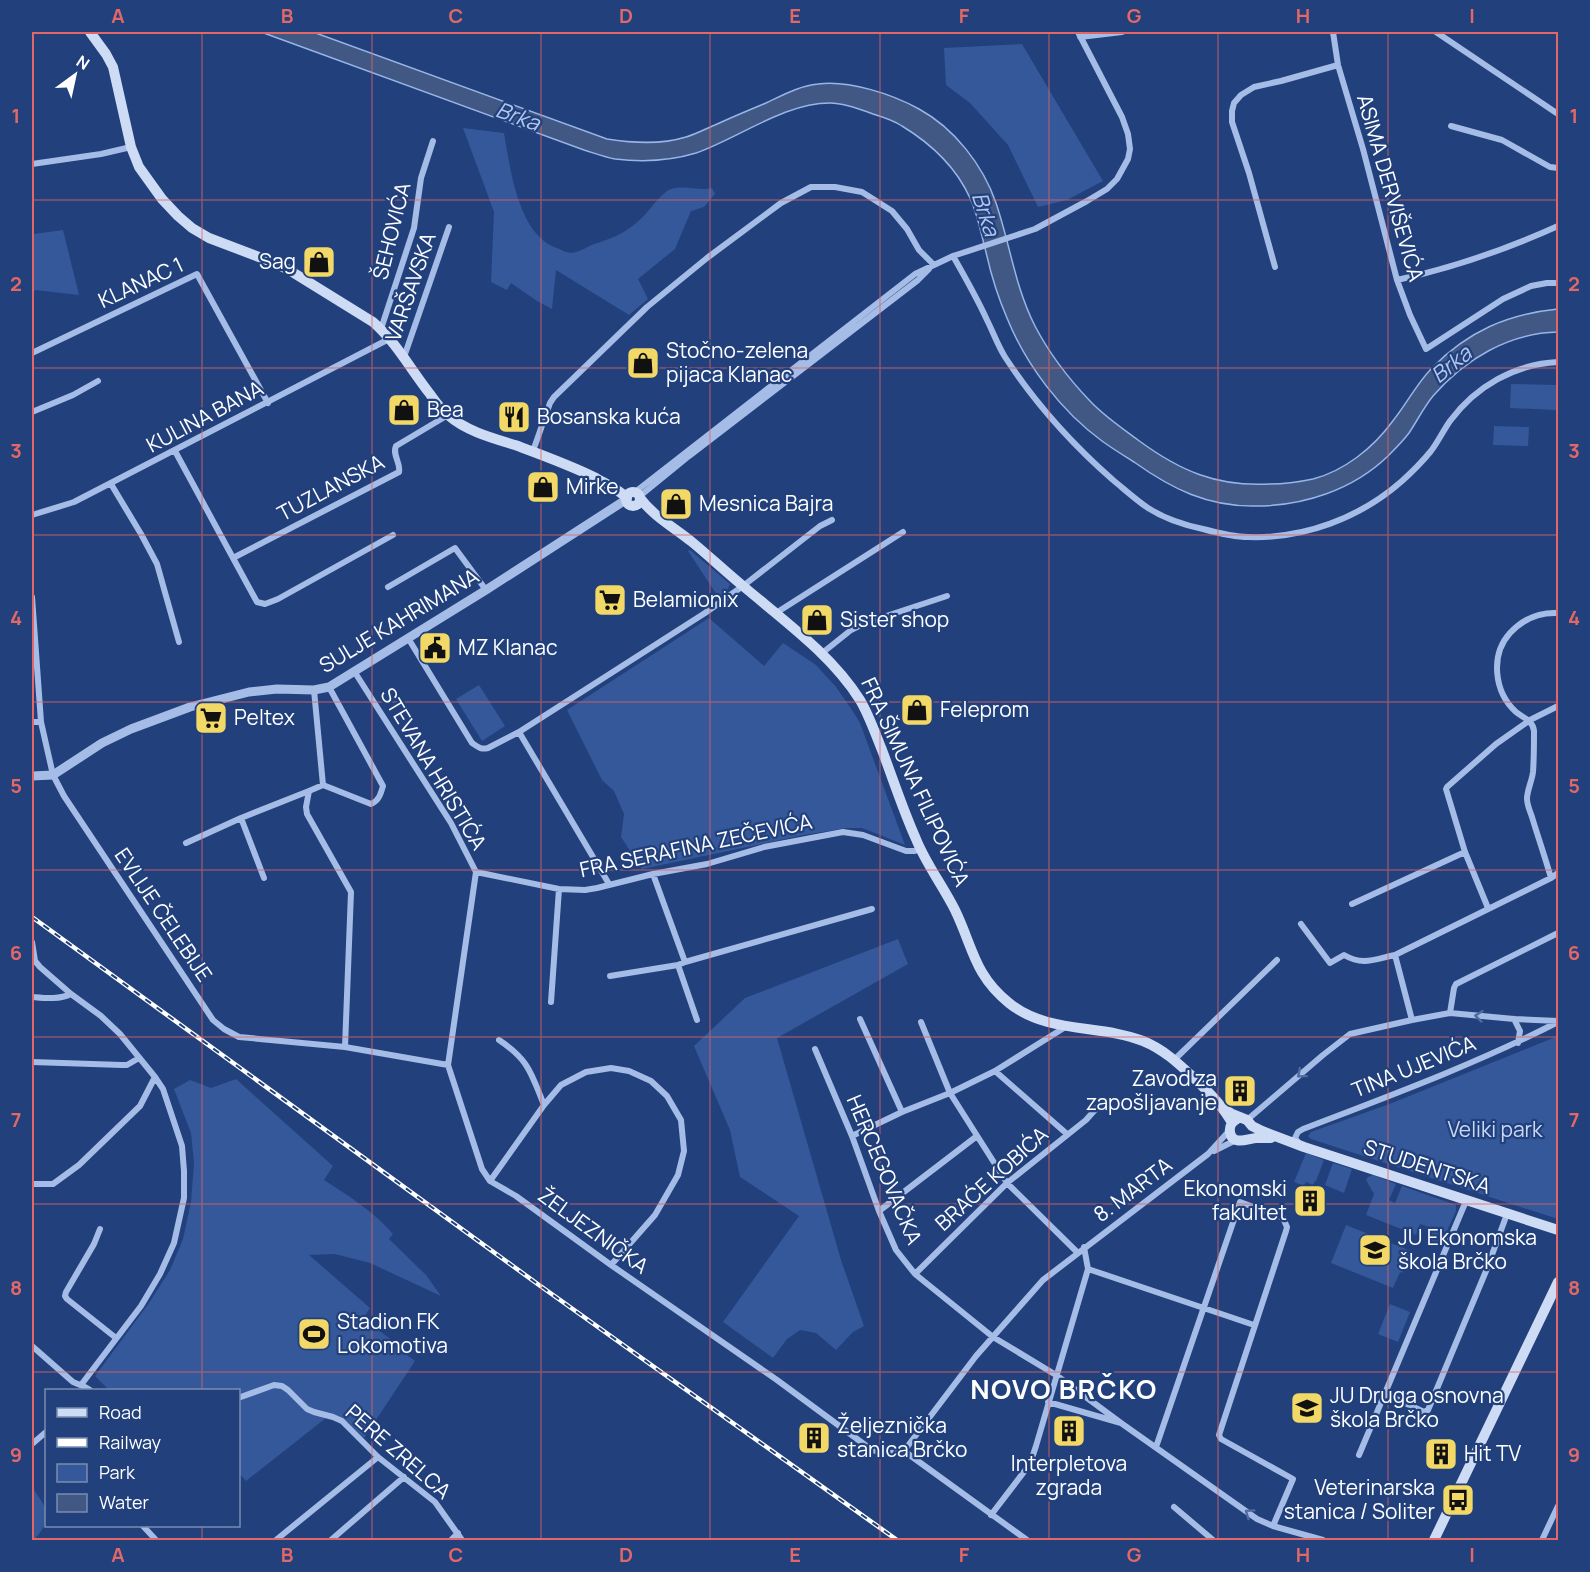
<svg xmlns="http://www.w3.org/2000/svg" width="1590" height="1572" viewBox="0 0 1590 1572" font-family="Manrope,sans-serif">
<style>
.green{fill:#34589a}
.water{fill:#415885;stroke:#98b5e7;stroke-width:1.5}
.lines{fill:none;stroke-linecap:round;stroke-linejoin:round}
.minor{stroke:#a4bce6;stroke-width:6}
.tertiary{stroke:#a4bce6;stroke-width:9}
.secondary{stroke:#cedbf5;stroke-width:10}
.rail-casing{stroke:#fff;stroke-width:4.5}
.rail{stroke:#21407c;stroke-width:2;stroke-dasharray:7;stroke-linecap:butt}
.oneway{stroke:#4f6ba1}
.grid{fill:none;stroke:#e26868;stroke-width:1.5;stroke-opacity:0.55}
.labels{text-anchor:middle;stroke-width:4.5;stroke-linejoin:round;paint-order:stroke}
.street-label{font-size:21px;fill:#fff;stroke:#21407c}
.poi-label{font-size:21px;fill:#fff;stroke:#21407c;text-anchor:start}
.park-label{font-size:21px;fill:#c8d8f5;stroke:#21407c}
.water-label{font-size:22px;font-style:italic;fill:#b0c6ee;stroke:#21407c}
.district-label{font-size:27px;font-weight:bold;letter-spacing:1.5px;fill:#fff;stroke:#21407c}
.neatline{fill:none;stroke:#e26868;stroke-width:2}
.grid-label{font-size:20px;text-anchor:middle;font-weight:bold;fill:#e26868}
</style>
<rect width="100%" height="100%" fill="#21407c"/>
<path class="green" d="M1022,44L1103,181L1067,200L1038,207L1008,145L970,103L946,85L944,48Z
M463,128L504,133C510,168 518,232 554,247C560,249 566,253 572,253C579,252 587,247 594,244C608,240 623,234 635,224C647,215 655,200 667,191C680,183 699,192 712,188L715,194L704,207L691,211L675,249L638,279L648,299L629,315L556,270L552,309L537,301L511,283L507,290L491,282L494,212Z
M63,230L79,295L35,290L32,297V232L34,234Z
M1511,384L1556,385V410L1510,408Z
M1494,426L1529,427L1528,446L1493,445Z
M690,550L730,584L727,591L719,598L688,551Z
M709,618L764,666L783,643L816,665L836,687L852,710L860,723L905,845L862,828H847L804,835L642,869L621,837L624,814L614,791L602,780L567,710Z
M479,685L505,726L482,741L456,699Z
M898,939L908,964L777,1038L841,1260L864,1326L853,1332L836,1350L816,1333L800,1330L787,1339L773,1358L723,1322L799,1216L740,1177L730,1130L694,1046L745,998Z
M1558,1036V1219L1311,1139L1308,1136L1311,1132L1392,1103Z
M236,1079L333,1166L324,1180C349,1196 373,1211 393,1234L389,1239L426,1275L441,1296L370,1263L335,1254L309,1255L370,1308L363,1319L392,1340L390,1342L415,1361L364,1438L347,1422L331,1414L246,1481L239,1473L238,1390H109L95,1376L149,1303L170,1270L183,1239L191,1202L194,1163L191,1133L174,1089L190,1080L211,1088Z
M1306,1153L1324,1160L1316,1181H1315L1313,1185L1306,1182L1304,1186L1294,1182Z
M1333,1163L1352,1169L1344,1193L1325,1185Z
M1373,1175L1396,1184L1389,1200L1395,1203L1402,1186L1456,1205V1211L1440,1246L1427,1240L1432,1228L1420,1224L1416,1235L1366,1215L1374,1194L1366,1180L1368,1177Z
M1346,1225L1411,1251L1402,1273L1400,1272L1393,1288L1331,1263Z
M1390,1304L1410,1312L1398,1342L1378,1334Z
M32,1487C48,1511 55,1516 34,1540H32Z"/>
<path class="water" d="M261,32H313L607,139C633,143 660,145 686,137C696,134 705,129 715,125C732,117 749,110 766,103C783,95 799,86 818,84C849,80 892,94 919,109C954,128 983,165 996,203C1010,244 1015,287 1035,326C1049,353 1069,379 1090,401C1104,416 1122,428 1138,440C1180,471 1217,487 1270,484C1283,484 1299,482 1313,479C1344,471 1373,448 1392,422C1406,405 1417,383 1432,368C1468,331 1508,314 1558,309V332C1509,333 1465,359 1433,396C1424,407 1417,421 1409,433C1403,441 1395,449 1388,456C1353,490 1303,506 1256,506C1208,507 1172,489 1134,462C1123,455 1113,449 1102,441C1061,411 1026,365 1007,318C998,297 991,275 986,252C981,234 978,215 970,198C956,167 930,143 902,126C893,120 883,117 873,114C860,109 844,103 830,103C784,103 739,138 696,153C670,161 641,162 615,159C604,157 594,153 584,150Z"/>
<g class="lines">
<path class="minor" d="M1333,32L1338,65L1363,149L1397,280L1410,315L1426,349L1503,299L1531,286L1547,283H1558
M1436,32L1558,114
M1080,37L1122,32
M1451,126L1502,140L1550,167L1558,168
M32,164L101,154L131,147
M953,256C965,277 977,298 987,320C993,332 998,346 1005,357C1035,403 1072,444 1113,480C1124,489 1136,500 1148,508C1165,519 1184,525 1203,529C1218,533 1233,537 1248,537C1304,539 1360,518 1402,481C1412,472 1422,462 1431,451C1438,442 1443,431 1450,421C1476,386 1515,364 1558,362
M1275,267L1249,173L1232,122V111L1234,103L1241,95L1254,87L1281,81L1338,65
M1397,280C1452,268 1507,249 1558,226
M381,329L414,228L421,178L433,141
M32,353L197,274L268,403
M404,357L449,227
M32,412L73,395L98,381
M175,451L233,558
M533,451L550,403L554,397L647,307L707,258L781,203L811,187H835L862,192L892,211L907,229L919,250L933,264
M111,484L141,534L157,564L179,642
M635,492L915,274L953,256L1035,229L1087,201L1107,189L1117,179L1128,159L1130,149L1128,134L1122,117L1078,32
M640,496L689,456L918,280L929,269
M32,515L74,502L389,339
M393,535L278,599L265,604L257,602L233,558L399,472C401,463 392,455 396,446L448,415
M388,587L455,548L486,590
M32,597L41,722L53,775L64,796L213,1020L224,1029L239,1037L345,1047L448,1065
M776,613L903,532
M408,638L472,743C478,747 481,750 488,748L519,732L705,613L743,586L820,526L832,520
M821,654L851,630L865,623L947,596
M354,671L451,823L476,872L448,1065L482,1169L490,1181L516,1196L611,1265L777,1380L872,1450C883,1454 893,1454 904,1451L976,1356L1043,1280L1208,1154L1229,1131
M314,690L323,785L309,791L306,807L307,814L351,892L345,1047
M32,722H41
M519,732L609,884
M323,785L371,804C379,801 381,793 383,786L329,687
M241,818L264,878
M186,843L241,818L309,791
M476,872L559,889L585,890L597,888L653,874L707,864L764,847L843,832L863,835L906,851H915L920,848
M653,874L685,962
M1551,878C1545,857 1538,837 1532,817C1530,811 1527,805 1527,799C1527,790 1532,781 1533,772C1534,759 1534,744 1534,731C1533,720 1523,718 1516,712C1494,692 1490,655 1510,633C1523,619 1539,612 1558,613
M1352,904L1465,852
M1488,908L1465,852L1446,789L1447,787L1496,744L1530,720L1558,706
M1301,924L1330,963L1344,955C1363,966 1375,959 1395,955L1412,1020
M32,942L35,961L40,967L71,994L101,1016L120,1034L155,1077L163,1089L182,1146L184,1171V1198L174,1243L160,1274L141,1306L81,1385
M1395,955L1551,878L1558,873
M678,965L697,1020
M610,976L678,965L685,962L872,909
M32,997C44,998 59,1000 71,994
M551,1002L559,889
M1450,1013L1454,988L1456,984L1558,933
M860,1019L902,1112
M1514,1019L1520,1031L1518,1043
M921,1022L950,1093L1007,1183L1078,1253
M499,1040C529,1060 531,1073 544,1105
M815,1049L852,1136L879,1211L896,1250L915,1274L993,1337L1056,1375L1121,1423
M1174,1060L1277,960
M32,1062L122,1065H127L139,1058
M995,1071L1067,1134
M1247,1120L1323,1055L1350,1034L1412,1020L1450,1013L1514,1019L1558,1021
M852,1136L902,1112L950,1093L995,1071L1067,1026
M1299,1143L1295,1138L1298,1132L1303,1129C1389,1096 1476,1064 1558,1022
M1214,1151L1236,1140
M490,1181L544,1105L561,1085L586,1072L611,1068L629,1071L651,1081L667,1096L681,1120L684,1151L678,1175L655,1215L611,1265
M32,1184H53L79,1165L140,1106L155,1077
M879,1211L977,1136
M100,1229L94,1244L66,1292L65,1296L67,1299L116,1338
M1088,1269L1254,1325
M915,1274L1007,1183L1086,1120L1102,1102
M32,1346L73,1382L85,1387L90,1390
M1384,1393L1424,1412L1428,1410L1486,1271L1507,1214
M238,1398L274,1385L282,1386L288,1390L307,1409L314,1412L333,1417L342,1421L378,1457L435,1502L462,1540
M1048,1402L1121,1423L1257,1519L1273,1526L1323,1540
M32,1444L46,1432
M1156,1447L1240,1202L1283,1218L1287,1227L1286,1231L1219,1435L1221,1439L1293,1479L1273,1526
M904,1451L1027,1540
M1359,1455L1466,1201
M1174,1507L1213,1540
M991,1515L1030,1464L1036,1446L1088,1269L1084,1247
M143,1526L156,1540
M276,1540L378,1457
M331,1540L404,1477
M451,1540L458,1533
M1542,1540L1558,1506"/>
<path class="tertiary" d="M32,776L53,775L102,743L131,729L190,707L249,692L277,689L314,690L329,687L486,590L627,499"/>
<path class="secondary" d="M90,32L106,54L113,67L131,147L139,167L162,199L178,216L192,228L209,238L272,262L289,270L373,322C396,342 411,370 430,394C435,401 441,410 448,415C466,431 492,438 515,445C542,455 570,465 596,478C606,484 618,489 627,498
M626 499a7 7 0 1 1 14 0a7 7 0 1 1-14 0Z
M640,498C653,516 675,528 692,542C709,556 726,572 743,586C783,620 832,655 860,700C869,715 875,733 882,750C893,779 903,810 916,839C926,864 943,886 955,910C973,947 974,975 1009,1003C1047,1034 1100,1024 1143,1041C1163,1049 1178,1063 1194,1078C1208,1091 1223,1106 1232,1123
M1225,1109L1232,1114L1247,1120L1252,1126L1262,1131L1304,1147L1558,1230
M1237,1119C1232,1122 1229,1125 1230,1132C1232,1146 1247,1139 1256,1138C1261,1138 1266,1138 1271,1138
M1434,1540L1558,1282"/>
<g class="rail-casing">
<path id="rail" d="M32,917L539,1285L897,1540"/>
</g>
<use href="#rail" class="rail"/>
</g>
<defs><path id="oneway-chevron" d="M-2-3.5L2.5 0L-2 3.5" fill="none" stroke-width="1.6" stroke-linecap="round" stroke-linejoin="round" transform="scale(1.5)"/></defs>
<g class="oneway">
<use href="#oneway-chevron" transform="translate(1479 1016) rotate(-174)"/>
<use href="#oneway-chevron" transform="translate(1301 1074) rotate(140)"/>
<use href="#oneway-chevron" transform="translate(1249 1513) rotate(-145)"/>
</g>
<path class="grid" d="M202,32V1390M372,32V1540M541,32V1540M710,32V1540M880,32V1540M1049,32V1540M1218,32V1540M1388,32V1540M32,200H1558M32,368H1558M32,535H1558M32,702H1558M32,870H1558M32,1037H1558M32,1204H1558M32,1372H1558M202,1526V1540"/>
<defs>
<g id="shop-square" transform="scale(1.725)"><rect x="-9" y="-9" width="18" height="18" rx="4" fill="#f2d866" stroke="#21407c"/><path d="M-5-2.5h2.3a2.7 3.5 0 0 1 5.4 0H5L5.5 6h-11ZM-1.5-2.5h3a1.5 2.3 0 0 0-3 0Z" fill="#111"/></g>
<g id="restaurant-square" transform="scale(1.725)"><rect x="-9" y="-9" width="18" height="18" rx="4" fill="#f2d866" stroke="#21407c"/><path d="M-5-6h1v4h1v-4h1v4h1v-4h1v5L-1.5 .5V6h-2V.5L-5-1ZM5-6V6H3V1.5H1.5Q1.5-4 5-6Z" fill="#111"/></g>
<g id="supermarket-square" transform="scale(1.725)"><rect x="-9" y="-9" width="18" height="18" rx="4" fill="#f2d866" stroke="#21407c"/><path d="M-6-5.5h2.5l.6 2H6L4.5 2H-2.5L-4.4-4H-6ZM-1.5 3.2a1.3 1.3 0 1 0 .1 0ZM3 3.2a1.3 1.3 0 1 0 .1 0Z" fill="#111"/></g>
<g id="civic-square" transform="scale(1.725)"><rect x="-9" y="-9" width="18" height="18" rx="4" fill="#f2d866" stroke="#21407c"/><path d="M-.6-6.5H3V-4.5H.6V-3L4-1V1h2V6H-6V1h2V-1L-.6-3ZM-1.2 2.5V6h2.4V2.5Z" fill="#111"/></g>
<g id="building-square" transform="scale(1.725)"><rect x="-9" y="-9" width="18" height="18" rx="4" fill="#f2d866" stroke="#21407c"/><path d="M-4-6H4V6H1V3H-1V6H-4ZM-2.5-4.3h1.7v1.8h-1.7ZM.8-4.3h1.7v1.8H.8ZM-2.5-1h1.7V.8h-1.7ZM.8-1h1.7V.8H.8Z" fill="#111"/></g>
<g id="school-square" transform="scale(1.725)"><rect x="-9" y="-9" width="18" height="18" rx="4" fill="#f2d866" stroke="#21407c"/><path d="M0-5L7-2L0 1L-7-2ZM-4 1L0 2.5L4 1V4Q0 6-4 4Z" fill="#111"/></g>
<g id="stadium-square" transform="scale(1.725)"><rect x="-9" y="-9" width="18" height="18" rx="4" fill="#f2d866" stroke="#21407c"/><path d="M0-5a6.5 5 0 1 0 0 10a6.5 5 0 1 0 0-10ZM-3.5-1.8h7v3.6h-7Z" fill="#111"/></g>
<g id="bus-square" transform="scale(1.725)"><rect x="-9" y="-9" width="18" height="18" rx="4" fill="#f2d866" stroke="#21407c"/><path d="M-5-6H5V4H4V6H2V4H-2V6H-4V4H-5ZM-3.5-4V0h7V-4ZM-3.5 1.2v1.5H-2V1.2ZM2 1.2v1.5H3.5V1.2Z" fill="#111"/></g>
</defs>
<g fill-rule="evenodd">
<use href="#shop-square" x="319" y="262"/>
<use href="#shop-square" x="643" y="363"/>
<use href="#shop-square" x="404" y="410"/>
<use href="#restaurant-square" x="514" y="417"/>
<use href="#shop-square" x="543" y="487"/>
<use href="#shop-square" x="676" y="504"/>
<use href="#supermarket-square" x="610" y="600"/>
<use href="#shop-square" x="817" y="620"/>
<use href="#civic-square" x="435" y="648"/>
<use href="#shop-square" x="917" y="710"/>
<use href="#supermarket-square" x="211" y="718"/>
<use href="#building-square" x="1240" y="1091"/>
<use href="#building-square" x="1310" y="1201"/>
<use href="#school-square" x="1375" y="1250"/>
<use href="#stadium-square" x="314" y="1334"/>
<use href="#school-square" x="1307" y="1408"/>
<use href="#building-square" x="1069" y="1431"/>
<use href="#building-square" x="814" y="1438"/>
<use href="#building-square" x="1441" y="1454"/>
<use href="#bus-square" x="1458" y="1500"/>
</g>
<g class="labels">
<g class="street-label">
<text transform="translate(1390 188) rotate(74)" y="7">ASIMA DERVIŠEVIĆA</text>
<text transform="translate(392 231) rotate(-76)" y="7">ŠEHOVIĆA</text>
<text transform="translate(141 283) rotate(-25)" y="7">KLANAC 1</text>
<text transform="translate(411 287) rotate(-71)" y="7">VARŠAVSKA</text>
<text transform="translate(205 417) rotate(-28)" y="7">KULINA BANA</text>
<text transform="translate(331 488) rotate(-28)" y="7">TUZLANSKA</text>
<text transform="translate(399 621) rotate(-31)" y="7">SULJE KAHRIMANA</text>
<text transform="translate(433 769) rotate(59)" y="7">STEVANA HRISTIĆA</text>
<text transform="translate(915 782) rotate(65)" y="7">FRA ŠIMUNA FILIPOVIĆA</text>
<text transform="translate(696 846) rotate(-12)" y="7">FRA SERAFINA ZEČEVIĆA</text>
<text transform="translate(163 915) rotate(56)" y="7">EVLIJE ČELEBIJE</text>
<text transform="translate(1414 1067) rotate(-22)" y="7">TINA UJEVIĆA</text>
<text transform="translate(1427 1167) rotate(18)" y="7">STUDENTSKA</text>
<text transform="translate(884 1170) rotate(67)" y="7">HERCEGOVAČKA</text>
<text transform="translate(992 1179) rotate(-42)" y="7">BRAĆE KOBIĆA</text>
<text transform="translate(1133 1190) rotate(-37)" y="7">8. MARTA</text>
<text transform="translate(593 1231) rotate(36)" y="7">ŽELJEZNIČKA</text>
<text transform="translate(398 1452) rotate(41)" y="7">PERE ZRELCA</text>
</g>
<g class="poi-label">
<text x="296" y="269" text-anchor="end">Sag</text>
<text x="666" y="358">Stočno-zelena<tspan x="666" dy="24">pijaca Klanac</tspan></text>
<text x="427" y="417">Bea</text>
<text x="537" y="424">Bosanska kuća</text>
<text x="566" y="494">Mirke</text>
<text x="699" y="511">Mesnica Bajra</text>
<text x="633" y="607">Belamionix</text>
<text x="840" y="627">Sister shop</text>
<text x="458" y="655">MZ Klanac</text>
<text x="940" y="717">Feleprom</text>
<text x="234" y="725">Peltex</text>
<text x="1217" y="1086" text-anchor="end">Zavod za<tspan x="1217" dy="24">zapošljavanje</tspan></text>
<text x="1287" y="1196" text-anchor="end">Ekonomski<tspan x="1287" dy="24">fakultet</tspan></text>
<text x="1398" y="1245">JU Ekonomska<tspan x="1398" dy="24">škola Brčko</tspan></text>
<text x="337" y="1329">Stadion FK<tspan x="337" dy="24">Lokomotiva</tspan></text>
<text x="1330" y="1403">JU Druga osnovna<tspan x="1330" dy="24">škola Brčko</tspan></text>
<text x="837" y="1433">Željeznička<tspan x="837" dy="24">stanica Brčko</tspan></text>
<text x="1464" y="1461">Hit TV</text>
<text x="1069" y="1471" text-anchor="middle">Interpletova<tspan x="1069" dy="24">zgrada</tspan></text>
<text x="1435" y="1495" text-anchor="end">Veterinarska<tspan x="1435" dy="24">stanica / Soliter</tspan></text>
</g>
<g class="park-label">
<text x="1495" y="1137">Veliki park</text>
</g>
<g class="water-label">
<text transform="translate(518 116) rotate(20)" y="8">Brka</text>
<text transform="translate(986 214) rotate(72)" y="8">Brka</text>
<text transform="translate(1451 364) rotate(-39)" y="8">Brka</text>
</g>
<g class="district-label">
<text x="1064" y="1399">NOVO BRČKO</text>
</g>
</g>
<rect width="1590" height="1572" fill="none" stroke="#21407c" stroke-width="66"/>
<rect x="45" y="1389" width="195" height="138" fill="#21407c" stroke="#7a8cb0" stroke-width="1.5"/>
<rect x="57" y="1408" width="30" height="9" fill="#cedbf5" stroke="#7a8cb0" stroke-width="1.5"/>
<text x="99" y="1419" font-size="18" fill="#ffffff">Road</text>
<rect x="57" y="1438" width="30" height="9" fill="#ffffff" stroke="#7a8cb0" stroke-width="1.5"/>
<text x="99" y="1449" font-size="18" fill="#ffffff">Railway</text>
<rect x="57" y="1464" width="30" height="18" fill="#34589a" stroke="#7a8cb0" stroke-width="1.5"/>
<text x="99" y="1479" font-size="18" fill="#ffffff">Park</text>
<rect x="57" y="1494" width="30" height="18" fill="#415885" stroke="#7a8cb0" stroke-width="1.5"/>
<text x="99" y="1509" font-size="18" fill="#ffffff">Water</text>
<g transform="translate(75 75) rotate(33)" stroke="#21407c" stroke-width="4.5" paint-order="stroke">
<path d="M0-4.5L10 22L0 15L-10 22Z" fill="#ffffff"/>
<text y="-9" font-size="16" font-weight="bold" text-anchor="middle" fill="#ffffff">N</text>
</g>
<rect x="33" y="33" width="1524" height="1506" class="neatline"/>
<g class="grid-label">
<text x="118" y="23">A</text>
<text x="287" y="23">B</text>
<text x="456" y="23">C</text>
<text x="626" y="23">D</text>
<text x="795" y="23">E</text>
<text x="964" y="23">F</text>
<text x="1134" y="23">G</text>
<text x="1303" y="23">H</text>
<text x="1472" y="23">I</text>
<text x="16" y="123">1</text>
<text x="1574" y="123">1</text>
<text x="16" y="291">2</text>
<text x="1574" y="291">2</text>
<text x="16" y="458">3</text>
<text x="1574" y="458">3</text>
<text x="16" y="625">4</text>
<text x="1574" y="625">4</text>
<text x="16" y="793">5</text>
<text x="1574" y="793">5</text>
<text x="16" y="960">6</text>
<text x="1574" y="960">6</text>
<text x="16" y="1127">7</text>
<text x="1574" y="1127">7</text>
<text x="16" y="1295">8</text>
<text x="1574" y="1295">8</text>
<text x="16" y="1462">9</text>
<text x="1574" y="1462">9</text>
<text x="118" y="1562">A</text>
<text x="287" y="1562">B</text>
<text x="456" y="1562">C</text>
<text x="626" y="1562">D</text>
<text x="795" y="1562">E</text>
<text x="964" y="1562">F</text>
<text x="1134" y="1562">G</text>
<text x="1303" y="1562">H</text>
<text x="1472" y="1562">I</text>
</g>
</svg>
